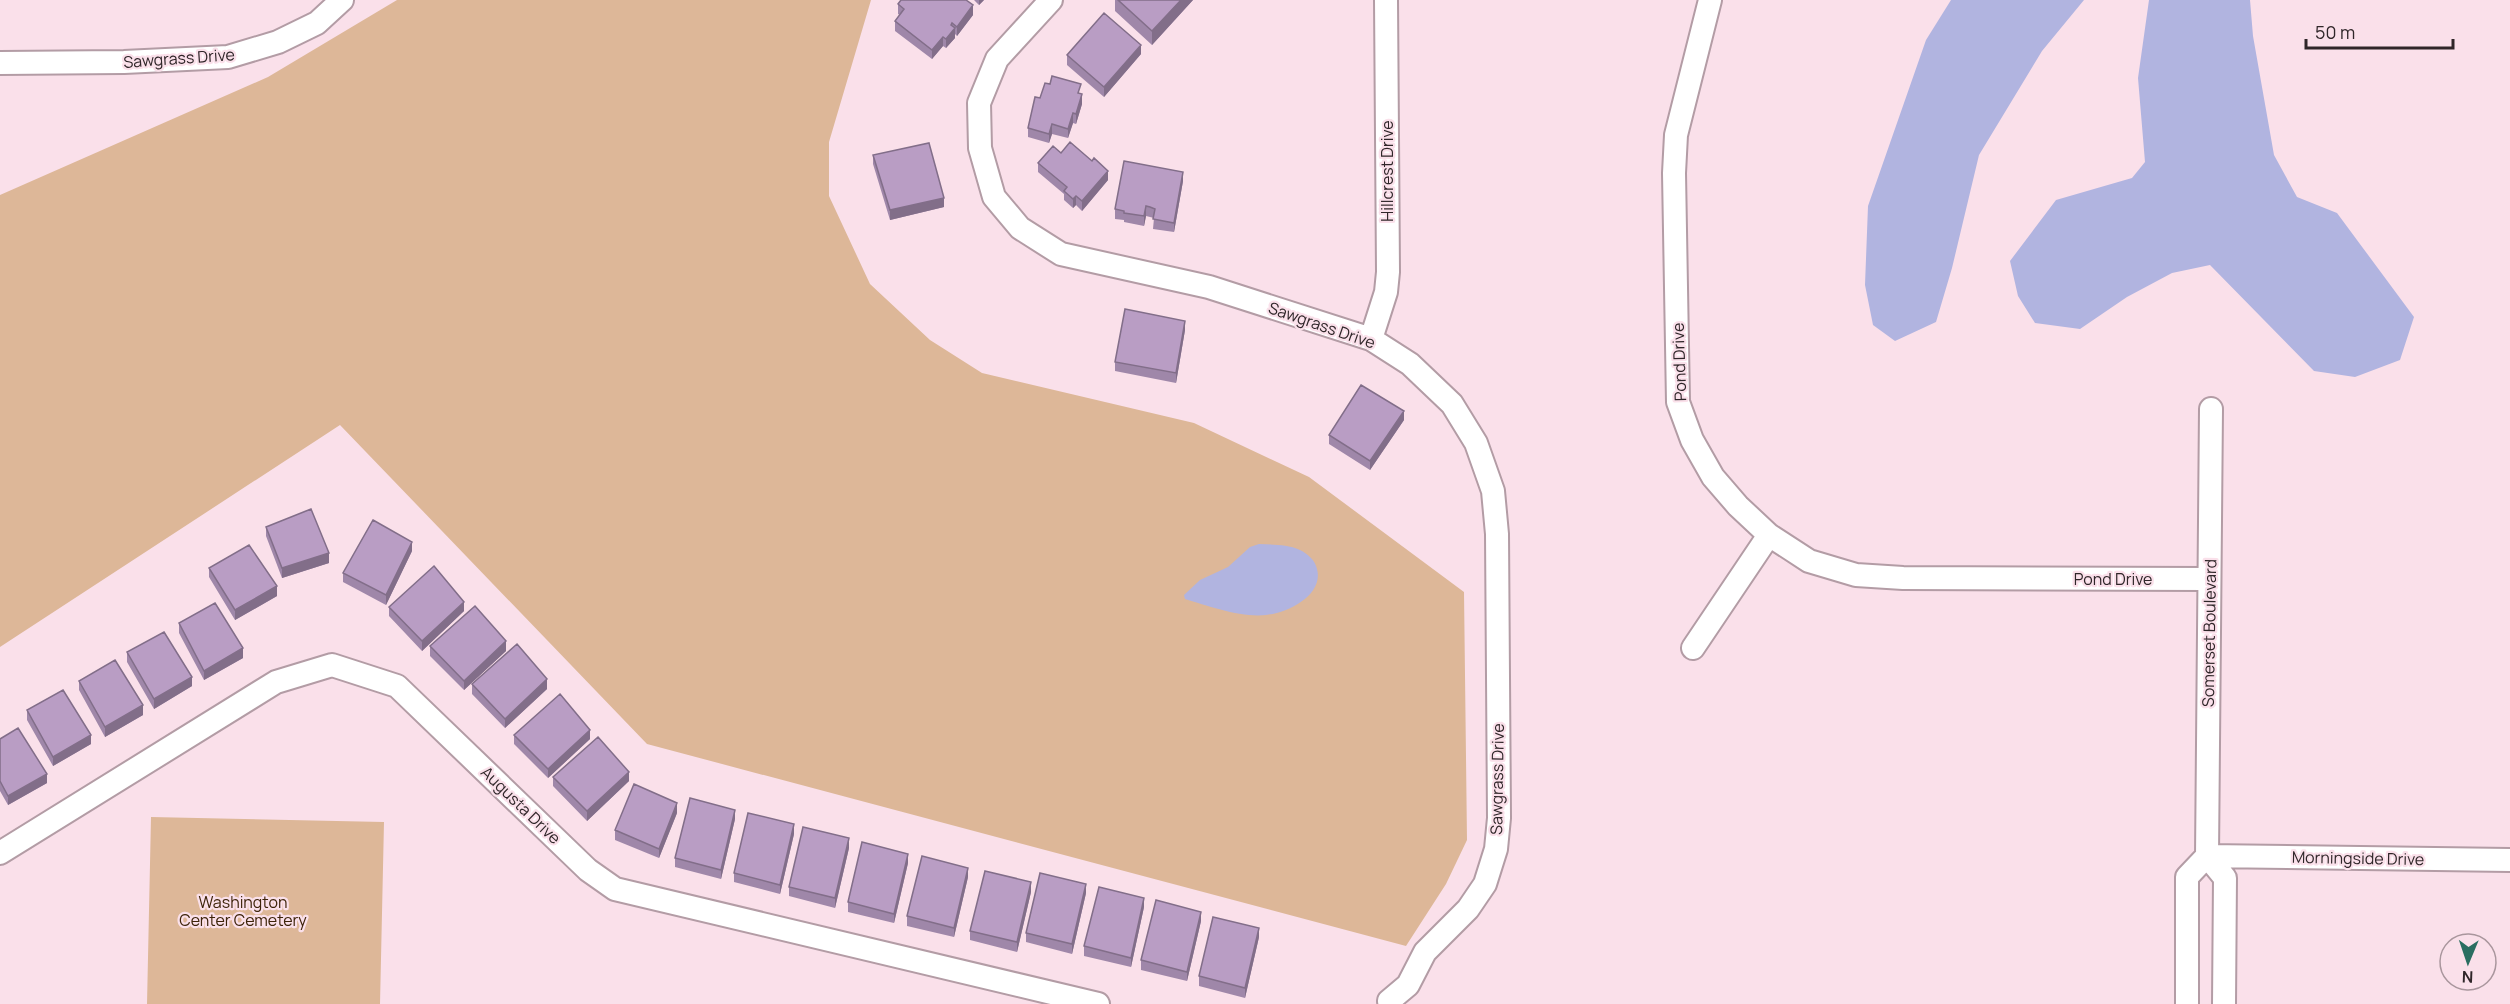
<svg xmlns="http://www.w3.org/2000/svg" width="2510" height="1004" viewBox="0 0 2510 1004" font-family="Manrope,sans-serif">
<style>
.green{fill:#ddb798}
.water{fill:#b1b4e0}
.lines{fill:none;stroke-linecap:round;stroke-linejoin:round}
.minor-casing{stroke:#b39ca5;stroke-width:26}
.minor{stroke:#fff;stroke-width:22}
.wall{fill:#9f87a9}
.shaded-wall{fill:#826e89}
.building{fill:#b99dc4;stroke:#826e89;stroke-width:1.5}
.labels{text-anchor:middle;stroke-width:4.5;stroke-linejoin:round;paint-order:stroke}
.street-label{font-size:16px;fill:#2f2629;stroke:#fae0ea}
.park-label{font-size:16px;fill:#3d2309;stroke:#fae0ea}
</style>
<rect width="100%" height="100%" fill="#fae0ea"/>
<path class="green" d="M397,0H871L829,142V196L870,284L930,340L982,373L1194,423L1309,477L1464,592L1467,840L1446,884L1406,946L647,744L340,425L0,647V195L268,77Z
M151,817L384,822L380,1004H147Z"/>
<path class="water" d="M1951,0H2084L2042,51L1979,155L1952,268L1936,322L1895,341L1873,325L1865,285L1868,206L1926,40Z
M2149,0H2250L2253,36L2274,155L2297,197L2337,213L2414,317L2400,360L2355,377L2314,371L2210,265L2172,273L2127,297L2080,329L2035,323L2018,296L2010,261L2056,200L2132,178L2145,162L2138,78Z
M1259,544C1273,545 1287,544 1300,550C1308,554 1315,560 1317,569C1324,595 1288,613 1266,615C1242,618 1208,606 1185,599L1184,595L1200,580L1228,567L1250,547Z"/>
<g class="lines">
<g class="minor-casing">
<path id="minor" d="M1051,0L997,59L979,103L980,148L994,197L1020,228L1061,254L1209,287L1371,339L1410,364L1452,404L1476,443L1493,491L1497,534L1499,818L1496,849L1485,884L1468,909L1425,952L1408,985L1389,1001
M1710,0L1676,135L1674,173L1678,402L1692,440L1713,477L1738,506L1769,535L1809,561L1856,575L1903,578L2209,579
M0,63L124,62L228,57L278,42L317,23L342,0
M1371,339L1386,292L1388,272L1386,0
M2211,409L2207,856L2225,878L2224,1004
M1693,648L1769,535
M0,853L276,682L332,665L397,686L588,870L615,889L1098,1004
M2207,856L2510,860
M2187,1004V877L2207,856"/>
</g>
<use href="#minor" class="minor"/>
</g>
<path class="wall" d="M974,0H984L979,5Z
M1115,0H1193L1152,45L1115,11Z
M898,4L973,15L957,36L955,34V38L946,48L943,46L932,59L895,31V21L900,15L898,14Z
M1141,54L1104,97L1067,65V55Z
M1081,94L1082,104L1076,124L1073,123L1068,138L1052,134L1049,143L1028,137V128L1040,98Z
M873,155L944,207L890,220L873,164Z
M1038,163L1108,180L1082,211L1076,205L1073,208L1064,200V194L1038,172Z
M1183,181L1174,232L1153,229L1154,218L1146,216L1144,226L1124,222V220L1115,219V209Z
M1185,330L1176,383L1115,371V362Z
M1404,420L1370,470L1329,444V435Z
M266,527L329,563L282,578L266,536Z
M412,551L386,605L343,582V573Z
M209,568L277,596L235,620L209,577Z
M389,607L464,611L422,651L389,616Z
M179,623L243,658L204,680L179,633Z
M430,646L506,651L464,690L430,656Z
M127,652L192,686L154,709L127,662Z
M79,681L143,715L105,737L79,690Z
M472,684L547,689L505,728L472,694Z
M27,710L91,744L53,766L27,720Z
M514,735L590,739L548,778L514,744Z
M0,739L47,783L8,805L0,791Z
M553,777L629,781L587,821L553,786Z
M677,813L659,858L615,840V830Z
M735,819L721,879L675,867V858Z
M794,834L780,894L734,882V873Z
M849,848L835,908L789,896V887Z
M908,863L894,923L848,912V902Z
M968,877L954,937L907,926V916Z
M1031,892L1017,952L970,940V931Z
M1086,893L1072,954L1026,942V933Z
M1144,907L1131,967L1084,956V946Z
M1201,921L1187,981L1141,970V960Z
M1259,937L1245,998L1199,986V976Z"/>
<path class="shaded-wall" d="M979,0H984L979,5Z
M1181,0H1193L1152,45V31Z
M973,5V15L957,36V27Z
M952,23V31L955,28V38L946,48V39Z
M943,37V46L932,59V50Z
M1141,45V54L1104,97V87Z
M1082,94V104L1076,124V114Z
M1073,113V123L1068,138V129Z
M1052,124V134L1049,143V134Z
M1108,171V180L1082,211V201Z
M1183,172V181L1174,232V223Z
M1076,196V205L1073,208V199Z
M944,198V207L890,220V210Z
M1146,206V216L1144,226V216Z
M1185,321V330L1176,383V373Z
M1404,411V420L1370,470V461Z
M412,542V551L386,605V595Z
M329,553V563L282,578V568Z
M277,586V596L235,620V610Z
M464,602V611L422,651V641Z
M506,641V651L464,690V681Z
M243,648V658L204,680V671Z
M192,677V686L154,709V699Z
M547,679V689L505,728V719Z
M143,705V715L105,737V727Z
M590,730V739L548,778V769Z
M91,735V744L53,766V757Z
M629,772V781L587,821V811Z
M47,774V783L8,805V796Z
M677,803V813L659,858V849Z
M735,810V819L721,879V870Z
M794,824V834L780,894V885Z
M849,838V848L835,908V898Z
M908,854V863L894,923V914Z
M968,868V877L954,937V928Z
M1031,882V892L1017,952V942Z
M1086,884V893L1072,954V944Z
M1144,898V907L1131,967V958Z
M1201,912V921L1187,981V972Z
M1259,928V937L1245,998V988Z"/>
<path class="building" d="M901,0H966L973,5L957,27L952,23L951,25L955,28L946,39L943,37L932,50L895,21L904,9L898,4Z
M1118,0H1181L1152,31Z
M1104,13L1141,45L1104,87L1067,55Z
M1052,76L1081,84L1078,93L1082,94L1076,114L1073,113L1068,129L1052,124L1049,134L1028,128L1035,97L1040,98L1045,83L1050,84Z
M1070,142L1092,161L1094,158L1108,171L1082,201L1076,196L1073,199L1064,191L1067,187L1038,163L1053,146L1061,153Z
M929,143L944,198L890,210L873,155Z
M1124,161L1183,172L1174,223L1153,219L1155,209L1150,207L1146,206L1144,216L1124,213V211L1115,209Z
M1125,309L1185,321L1176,373L1115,362Z
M1361,385L1404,411L1370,461L1329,435Z
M311,509L329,553L282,568L266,527Z
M373,520L412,542L386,595L343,573Z
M249,545L277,586L235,610L209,568Z
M434,566L464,602L422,641L389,607Z
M215,603L243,648L204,671L179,623Z
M475,606L506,641L464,681L430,646Z
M164,632L192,677L154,699L127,652Z
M517,644L547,679L505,719L472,684Z
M115,660L143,705L105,727L79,681Z
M63,690L91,735L53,757L27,710Z
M560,694L590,730L548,769L514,735Z
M18,728L47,774L8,796L0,781V739Z
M598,737L629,772L587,811L553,777Z
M634,784L677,803L659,849L615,830Z
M690,798L735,810L721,870L675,858Z
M748,813L794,824L780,885L734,873Z
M803,827L849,838L835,898L789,887Z
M862,842L908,854L894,914L848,902Z
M922,856L968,868L954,928L907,916Z
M985,871L1031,882L1017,942L970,931Z
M1040,873L1086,884L1072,944L1026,933Z
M1099,887L1144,898L1131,958L1084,946Z
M1156,900L1201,912L1187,972L1141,960Z
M1213,917L1259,928L1245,988L1199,976Z"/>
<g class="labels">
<g class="street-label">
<text transform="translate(179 58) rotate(-4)" y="6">Sawgrass Drive</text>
<text transform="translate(1387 171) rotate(-90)" y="6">Hillcrest Drive</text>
<text transform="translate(1322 325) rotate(19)" y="6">Sawgrass Drive</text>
<text transform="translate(1679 362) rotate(-92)" y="6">Pond Drive</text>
<text x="2113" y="585">Pond Drive</text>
<text transform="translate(2209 633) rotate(-89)" y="6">Somerset Boulevard</text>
<text transform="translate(1497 779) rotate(-89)" y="6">Sawgrass Drive</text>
<text transform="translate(521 805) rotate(44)" y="6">Augusta Drive</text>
<text transform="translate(2358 858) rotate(1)" y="6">Morningside Drive</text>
</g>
<g class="park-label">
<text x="243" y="908">Washington<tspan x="243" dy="18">Center Cemetery</tspan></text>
</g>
</g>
<g transform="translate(2468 962) rotate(182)"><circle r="28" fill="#fae0ea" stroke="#a9969d" stroke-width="1.5"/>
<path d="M0-4.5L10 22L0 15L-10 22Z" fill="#2a6e61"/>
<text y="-9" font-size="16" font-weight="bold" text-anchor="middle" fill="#2f2629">N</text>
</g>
<path d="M2306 39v9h147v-9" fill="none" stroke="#2f2629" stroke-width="3"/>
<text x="2315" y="39" font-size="18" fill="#2f2629" stroke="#fae0ea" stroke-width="4.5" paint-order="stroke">50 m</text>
</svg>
